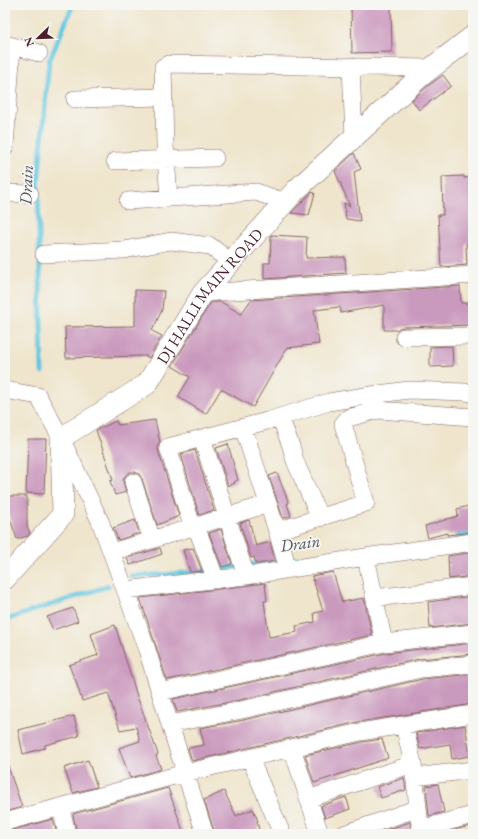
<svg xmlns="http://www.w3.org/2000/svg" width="478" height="839" viewBox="0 0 478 839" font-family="'EB Garamond',serif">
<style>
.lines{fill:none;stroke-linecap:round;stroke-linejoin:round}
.stream{stroke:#62c6e0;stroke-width:5}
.building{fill:#ca9abe}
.minor-casing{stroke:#846463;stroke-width:18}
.tertiary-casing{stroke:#846463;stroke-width:22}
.minor{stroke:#fff;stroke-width:17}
.tertiary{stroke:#fff;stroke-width:21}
.labels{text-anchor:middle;stroke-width:3.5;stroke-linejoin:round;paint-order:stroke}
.street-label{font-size:16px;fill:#4a1f2b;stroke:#f6f6f2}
.water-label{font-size:17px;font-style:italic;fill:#515161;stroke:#f6f6f2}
</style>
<rect width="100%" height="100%" fill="#f6f6f2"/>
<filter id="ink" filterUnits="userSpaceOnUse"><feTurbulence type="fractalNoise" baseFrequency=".025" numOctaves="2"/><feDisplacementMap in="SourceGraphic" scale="8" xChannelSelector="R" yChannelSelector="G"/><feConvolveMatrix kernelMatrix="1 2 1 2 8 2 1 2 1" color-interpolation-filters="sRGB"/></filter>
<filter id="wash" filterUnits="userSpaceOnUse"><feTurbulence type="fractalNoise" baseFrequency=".012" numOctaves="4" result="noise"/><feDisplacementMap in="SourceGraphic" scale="16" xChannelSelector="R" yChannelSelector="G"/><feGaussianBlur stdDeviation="0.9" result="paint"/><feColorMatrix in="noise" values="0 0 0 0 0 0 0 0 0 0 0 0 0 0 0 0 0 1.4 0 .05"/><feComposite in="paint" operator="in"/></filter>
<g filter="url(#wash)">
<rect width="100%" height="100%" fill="#efe5cc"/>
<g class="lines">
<path class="stream" d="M42,372L38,184L49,61L73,5
M458,536L473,533
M131,576C176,575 221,569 265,563C293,560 320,554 348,552
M5,620L108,586"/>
</g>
<g id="blocks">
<path class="building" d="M351,5H391L392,52L352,53Z
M443,75L451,86L419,110L412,100L429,85Z
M354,153L361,169L354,172L360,221L346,219L344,203L350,206L335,171Z
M464,176V178L473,177V244H466L467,265L441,267L438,215H443L442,177Z
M312,192L315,193L309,215L291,213Z
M271,235L307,237L306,258L345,257L346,273L264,279V263H270Z
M460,286L461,303H473V325L404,327L399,328L397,330H384V305L341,313L340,307L314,310L319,344L287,348L253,407L221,389L206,414L178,397L190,377L172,366L211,302H221L241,314L251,300Z
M135,290L164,291L162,310L152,331L162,336L149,358L146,356L66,358L65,327L135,326Z
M452,346L453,366L430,367V347Z
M155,420L160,442L158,445V450L179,516L157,525L142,479L139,474L135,472H130L126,475L123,480L124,485L126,492L115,495L110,481L113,480L96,430L116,421L118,425Z
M28,439H46L44,494L26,493Z
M228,444L238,480L234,482L235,483L228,486L216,448Z
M195,450L214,510L199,515L181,454Z
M277,473L289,503L287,504L291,516L283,518L269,476Z
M5,496H27V526L30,533L28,536L17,539L8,513H5Z
M473,505V532L447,535V533L428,538L425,526L458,516L457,509Z
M135,520L139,533L118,540L113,528Z
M249,520L256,546L270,542L275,561L256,564L254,557L251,558L240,523Z
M221,529L232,564L222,567L209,533Z
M160,548L162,554L130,565L127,558Z
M193,548L202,571L190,572L183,550Z
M473,552V576L449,579L448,556Z
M333,572L342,602L364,598L372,635L167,680L140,598L219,589L265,583L267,601H264L269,637L297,632L296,626L315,622L314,613L323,611L312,576Z
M473,596V623L430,628L428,602Z
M73,608L78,621L53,630L47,617Z
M115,625L137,696L158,754L156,756L161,769L130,778L119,748L140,741L136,727L120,730L108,693L82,701L75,678H74L69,665L98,655L91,634Z
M473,643V654L419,659L235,701L177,712L173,699L386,653Z
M473,674V704L358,722L192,761L188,748L204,745L200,728L239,721L423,679Z
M74,716L79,736L45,745V748L23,754L18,730Z
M465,725L470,756L452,759L450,744L420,749L416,733Z
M382,739L388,758L314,783L305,755L362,742Z
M88,760L97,787L73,793L64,768Z
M7,764L22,807L5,812V765Z
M404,778L406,790L381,798L377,787Z
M438,784L444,812L429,816L426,786Z
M168,788L184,834H77L73,814Z
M224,791L236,816L253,809L258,821H257L260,834H215L204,800Z
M346,797L350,809L325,818L321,806Z
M53,819L57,834H5V832Z
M410,822L411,834H374Z
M473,825V834H440Z"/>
</g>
</g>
<g filter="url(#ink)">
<use href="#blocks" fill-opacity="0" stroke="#846463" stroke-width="1"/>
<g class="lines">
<g class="minor-casing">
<path id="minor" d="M5,44L39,53
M351,66L354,138
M75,99L164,97
M5,147L12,46
M115,161L215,158
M5,193L30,194
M169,198L165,145L163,67L169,64L432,68
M128,201L256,192L285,202
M44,254L124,250L171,241L210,246L231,262
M203,293L473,275
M404,337L473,336
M5,390L38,396L61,438L100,521L147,650L177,747L205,834
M280,417L291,446L295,461L320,518
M243,427L277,531L366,503L343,424L348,418L378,410L473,417
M202,438L246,576
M133,482L152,540
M277,531L288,569
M112,552L268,504
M366,557L384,643
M216,580L196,526L191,522L189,516L168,447L267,421L329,402L371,395L409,390L465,392L473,393
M125,590L246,576L372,556L473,542
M375,598L473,586
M160,692L384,643L473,633
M170,724L237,711L421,669L473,664
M404,725L413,764L421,834
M292,748L320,834
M250,758L282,834
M414,777L473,770
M308,799L413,764
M61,807L67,834
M5,822L185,773L360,732L473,714
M420,829L473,815
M344,834L418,808"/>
</g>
<g class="tertiary-casing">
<g id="tertiary">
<path id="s1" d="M5,579L63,514L61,438L147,384L203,293L296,190L421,76L473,36"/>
</g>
</g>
<use href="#minor" class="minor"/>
<use href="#tertiary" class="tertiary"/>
</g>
</g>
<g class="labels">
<g class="street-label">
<text dy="6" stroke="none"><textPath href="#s1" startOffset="373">DJ HALLI MAIN ROAD</textPath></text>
</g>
<g class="water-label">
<text transform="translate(26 185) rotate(-88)" y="6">Drain</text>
<text transform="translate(300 543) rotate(-8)" y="6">Drain</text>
</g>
</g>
<rect width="478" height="839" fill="none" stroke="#f6f6f2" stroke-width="20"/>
<g transform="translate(38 38) rotate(247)" stroke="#f6f6f2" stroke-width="3" paint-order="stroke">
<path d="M0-3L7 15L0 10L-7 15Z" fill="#4a1f2b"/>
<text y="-6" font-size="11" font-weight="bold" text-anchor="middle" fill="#4a1f2b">N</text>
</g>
</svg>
